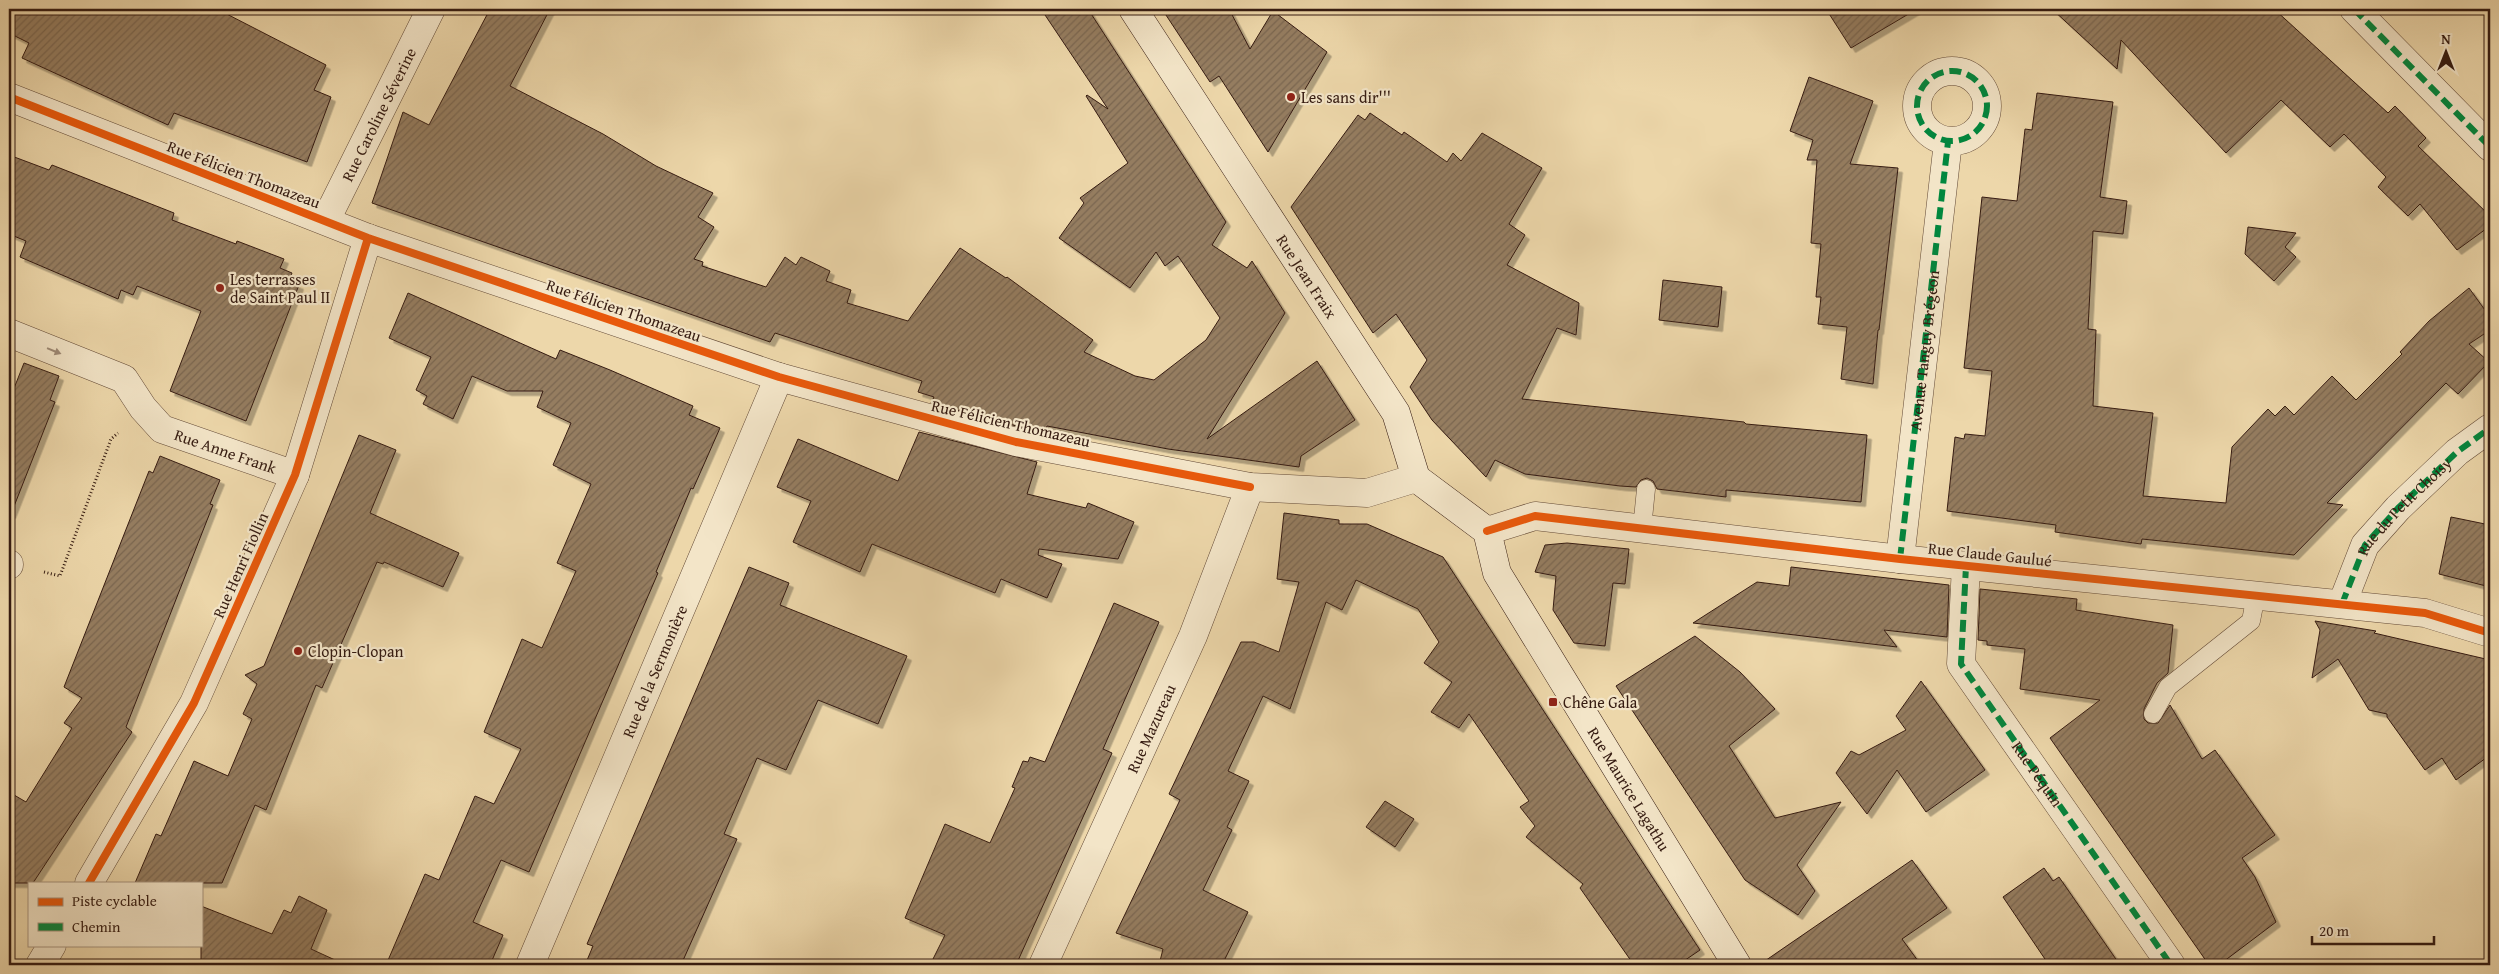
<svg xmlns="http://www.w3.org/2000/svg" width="2499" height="974" viewBox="0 0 2499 974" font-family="'Gentium Book Plus',serif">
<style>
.building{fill:url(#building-hatch);stroke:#351b11;filter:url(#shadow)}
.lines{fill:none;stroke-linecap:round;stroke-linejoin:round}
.lane-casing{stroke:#634a37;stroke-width:19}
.street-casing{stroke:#634a37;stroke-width:29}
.secondary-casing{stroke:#351b11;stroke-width:29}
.path{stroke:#351b11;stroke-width:3;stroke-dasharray:1 2.5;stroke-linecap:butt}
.lane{stroke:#f3e5c8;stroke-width:18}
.street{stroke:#f3e5c8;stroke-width:28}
.secondary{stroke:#f3e5c8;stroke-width:28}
.quiet{stroke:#00873e;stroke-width:6;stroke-dasharray:12 6;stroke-linecap:butt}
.cycleway-casing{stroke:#f3e5c8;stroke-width:11}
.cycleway{stroke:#e8590c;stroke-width:8}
.oneway{fill:#9e8a76}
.poi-dot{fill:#8f2418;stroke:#f3e5c8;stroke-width:2}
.labels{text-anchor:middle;stroke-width:4.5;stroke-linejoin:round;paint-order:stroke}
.poi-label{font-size:16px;fill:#351b11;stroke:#f3e5c8;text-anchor:start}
.street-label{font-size:16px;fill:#351b11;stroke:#f3e5c8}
</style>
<defs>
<pattern id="building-hatch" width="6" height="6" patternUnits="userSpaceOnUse" patternTransform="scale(1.25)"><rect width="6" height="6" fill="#957d61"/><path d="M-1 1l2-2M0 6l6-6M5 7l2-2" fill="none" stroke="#7a664f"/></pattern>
<filter id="shadow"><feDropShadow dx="4.5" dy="4.5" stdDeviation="0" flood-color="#0004"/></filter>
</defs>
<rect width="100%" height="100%" fill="#edd7aa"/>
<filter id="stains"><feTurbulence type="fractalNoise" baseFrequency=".004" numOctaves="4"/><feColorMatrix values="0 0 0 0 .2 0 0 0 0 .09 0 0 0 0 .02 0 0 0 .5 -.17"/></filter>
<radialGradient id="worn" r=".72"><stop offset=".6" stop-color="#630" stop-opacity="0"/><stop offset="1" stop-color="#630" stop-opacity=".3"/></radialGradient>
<path class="building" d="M9,9H217L326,65L314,90L331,97L307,162L174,113L168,125L22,58L29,43L9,33Z
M490,9H550L510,86L603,134L656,166L713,193L698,217L714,227L694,259L703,262L702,266L766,287L785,257L796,265L801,257L830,271L826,281L851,290L847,303L908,321L960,248L1006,278L1007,277L1093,340L1084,352L1135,376L1154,380L1206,340L1220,318L1178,256L1165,266L1156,252L1130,288L1059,238L1084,203L1080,198L1128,163L1086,96L1087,95L1108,109L1041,9H1088L1226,222L1212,245L1247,268L1252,261L1285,313L1207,439L1317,361L1355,420L1301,456L1299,467L1168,449L1047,426L1045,432L1020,427L931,403L934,397L918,392L922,381L775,333L770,342L372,203L403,112L429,125Z
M1162,9H1229L1250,49L1273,11L1327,52L1268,152L1219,76L1210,82Z
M1826,9H1917L1851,48Z
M2052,9H2274L2388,113L2395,106L2426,138L2418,146L2490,216V226L2457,250L2420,204L2408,216L2378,187L2386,177L2344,134L2330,147L2281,100L2226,153L2121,40L2117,69Z
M1809,77L1873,101L1850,164L1898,168L1879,330H1878L1873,384L1841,379L1847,327L1818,324L1821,297H1816L1821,244L1811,243L1817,160H1807L1813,140L1790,131Z
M2037,93L2113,102L2100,197L2127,201L2123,234L2093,231L2088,329L2096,330L2093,406L2153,413L2143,496L2226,503L2232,447L2268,409L2275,416L2285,406L2294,415L2332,376L2356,400L2402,354L2400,352L2429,321L2469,288L2490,317V330L2469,344L2489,362L2458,394L2446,383L2327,503L2343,505L2294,555L2142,539L2141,544L2055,532L2056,525L1947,511L1955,437L1964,439L1965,434L1985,436L1992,371L1964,368L1982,197L2017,201L2025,129L2032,130Z
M1370,113L1402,135L1404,132L1447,162L1453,153L1461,161L1482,133L1542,168L1509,224L1525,235L1507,265L1579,303L1576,335L1557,328L1522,399L1744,422L1746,424L1867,435L1861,502L1726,490V497L1657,489L1653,481L1647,478L1641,480L1636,487L1620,486L1525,474L1495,460L1486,477L1432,420L1410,387L1427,360L1396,314L1373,333L1291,207L1358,115L1365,120Z
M9,155L49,170L52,165L174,213L172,220L236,244L237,241L284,259L280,268L292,273L289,281L299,285L246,421L170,391L201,311L137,286L133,295L121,290L118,299L20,257L26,241L9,234Z
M2248,227L2296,233L2285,247L2296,257L2274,281L2245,254Z
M1663,280L1722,287L1718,327L1659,320Z
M408,293L556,359L560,350L610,370L693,406L689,415L720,428L693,489L691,488L656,572L658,573L529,872L501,860L473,922L503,935L490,965H386L425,874L439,880L475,796L494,804L521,749L484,732L522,639L542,648L576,571L557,563L591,484L553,465L571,423L537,407L543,391H507L472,376L453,419L423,404L427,396L416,390L431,357L389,338Z
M24,363L59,376L50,400L55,402L11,514L9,513V401Z
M919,432L1037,462L1027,494L1086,508L1088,503L1134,522L1118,559L1039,549L1038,555L1062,564L1047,598L1001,579L995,593L872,544L860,572L793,542L811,501L777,487L798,439L898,481Z
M359,435L396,450L370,513L459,553L443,587L384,562L383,564L377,562L322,688L316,685L266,810L255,805L222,883H135L156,834L161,836L194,761L228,776L252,719L243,714L257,684L245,675L264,666Z
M160,456L220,480L210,504L213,505L126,727L132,732L33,883H9V792L26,802L72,728L64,723L82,698L64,687L149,471L153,473Z
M1284,513L1339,520V524H1367L1443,557L1700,950L1678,965H1634L1580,888L1583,884L1526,837L1535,826L1520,807L1529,801L1469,714L1459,728L1431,712L1452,682L1424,663L1439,642L1418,609L1356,580L1342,610L1326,602L1290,709L1263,696L1228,771L1249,781L1227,827L1232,830L1203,890L1248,912L1222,965H1159L1163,949L1116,933L1180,800L1169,794L1241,642H1254L1279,652L1299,582L1277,579Z
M2451,517L2490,525V587L2439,574Z
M1567,543L1629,549L1625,584L1613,583L1605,646L1574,643L1553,610L1556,576L1535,572L1545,545Z
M749,567L789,583L780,605L907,656L878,724L818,700L786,770L757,758L724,834L737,839L681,965H585L593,946L587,944Z
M1791,567L1949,585L1947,637L1884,630L1897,647L1693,623L1757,582L1789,586Z
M1980,589L2077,599L2076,610L2173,625L2168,673L2157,683L2144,709V719L2148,723H2158L2170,705L2202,759L2215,750L2275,835L2242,858L2255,877L2276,922L2219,965H2209L2050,738L2100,700L2020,689L2025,649L1987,645V641L1978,640Z
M1114,603L1159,622L1103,749L1112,753L1016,965H930L945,935L905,918L945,824L990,843L1015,788L1012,787L1023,761L1028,762L1030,757L1045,762Z
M2315,621L2376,631L2374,633L2490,660V755L2456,780L2442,758L2425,770L2387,717V714L2369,710L2338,659L2312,678L2320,630Z
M1695,636L1740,672L1775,709L1729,746L1775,818L1841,802L1797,865L1815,891L1798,915L1745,880L1616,686Z
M1921,681L1985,770L1926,812L1897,770L1867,814L1836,773L1851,751L1859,755L1906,730L1896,716Z
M1385,801L1414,819L1395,847L1366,827Z
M1912,860L1947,908L1902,939L1921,965H1759Z
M2044,868L2053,881L2059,877L2120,965H2049L2003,897Z
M299,896L327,910L311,949L346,965H201V906L272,934L284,910L291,913Z"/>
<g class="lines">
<g class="lane-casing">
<path id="lane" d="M1642,529L1646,489
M2153,714L2168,687L2251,621L2256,595"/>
</g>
<g class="street-casing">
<g id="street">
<path d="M2354,9L2490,147"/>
<circle cx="1952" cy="106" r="35"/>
<path d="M9,97L368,238L779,377L1016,442L1250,487L1367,493L1416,478"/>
<path id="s1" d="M326,220L431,9"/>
<path id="s2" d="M9,333L124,379L143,408L162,429L295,475"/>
<path d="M1487,531L1535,516L1900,559L2425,613L2490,633"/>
<path d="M1900,559L1948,142"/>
<path d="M9,564V565"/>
<path id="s3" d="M1966,566L1961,664L2171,965"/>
<path id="s4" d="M2342,604L2365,545L2398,508L2457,452L2490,428"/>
<path d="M89,883L194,703L295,475L368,238"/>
<path d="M40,965L52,945"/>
<path id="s5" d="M530,965L779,377"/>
<path id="s6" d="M1043,965L1193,636L1250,487"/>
</g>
</g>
<g class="secondary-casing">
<g id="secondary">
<path id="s7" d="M1133,9L1396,413L1416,478L1487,531L1497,573L1737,965"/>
</g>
</g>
<path class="path" d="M44,572L60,576L111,439L118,433"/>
<use href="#lane" class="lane"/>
<use href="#street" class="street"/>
<use href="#secondary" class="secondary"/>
<g class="quiet">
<path d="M2354,9L2490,147"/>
<circle cx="1952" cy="106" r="35"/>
<path id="s8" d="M1900,559L1948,142"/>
<path d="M1966,566L1961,664L2171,965"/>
<path d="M2342,604L2365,545L2398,508L2457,452L2490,428"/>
</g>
<g class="cycleway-casing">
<path id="cycleway" d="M9,97L368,238L779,377L1016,442L1250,487
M1487,531L1535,516L1900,559L2425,613L2490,633
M89,883L194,703L295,475L368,238"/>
</g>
<use href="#cycleway" class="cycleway"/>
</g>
<defs><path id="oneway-solid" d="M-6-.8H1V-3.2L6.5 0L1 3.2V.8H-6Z" transform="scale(1.25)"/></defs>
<use class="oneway" href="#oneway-solid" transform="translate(54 351) rotate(22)"/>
<g class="poi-dot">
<circle cx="1291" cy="97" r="5"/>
<circle cx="220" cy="288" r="5"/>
<circle cx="298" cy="651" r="5"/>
<rect x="1548" y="697" width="10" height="10" rx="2.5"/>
</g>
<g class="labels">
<g class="poi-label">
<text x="1301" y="103">Les sans dir'''</text>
<text x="230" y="285">Les terrasses<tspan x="230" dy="18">de Saint Paul II</tspan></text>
<text x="308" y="657">Clopin-Clopan</text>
<text x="1563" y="708">Chêne Gala</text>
</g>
<g class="street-label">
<text dy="6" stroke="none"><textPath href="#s1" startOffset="118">Rue Caroline Séverine</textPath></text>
<text transform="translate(244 174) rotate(21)" y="6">Rue Félicien Thomazeau</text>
<text dy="6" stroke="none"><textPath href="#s7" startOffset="319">Rue Jean Fraix</textPath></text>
<text transform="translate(624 310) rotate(19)" y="6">Rue Félicien Thomazeau</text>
<text dy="6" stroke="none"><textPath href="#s8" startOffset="210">Avenue Tanguy Brégeon</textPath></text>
<text transform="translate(1011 423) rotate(13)" y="6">Rue Félicien Thomazeau</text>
<text dy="6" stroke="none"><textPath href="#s2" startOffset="254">Rue Anne Frank</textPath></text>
<text dy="6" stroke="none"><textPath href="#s4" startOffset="118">Rue du Petit Choisy</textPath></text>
<text transform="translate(1990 554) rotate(6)" y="6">Rue Claude Gaulué</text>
<text transform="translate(240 565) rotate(-66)" y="6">Rue Henri Fiollin</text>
<text dy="6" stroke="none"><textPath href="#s5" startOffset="319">Rue de la Sermonière</textPath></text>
<text dy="6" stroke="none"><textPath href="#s6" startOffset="260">Rue Mazureau</textPath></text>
<text dy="6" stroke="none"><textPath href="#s3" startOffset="232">Rue Péquin</textPath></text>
<text dy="6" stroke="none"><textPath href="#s7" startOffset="935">Rue Maurice Lagathu</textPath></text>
</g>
</g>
<rect width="2499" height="974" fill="none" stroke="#edd7aa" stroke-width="30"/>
<rect x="10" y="10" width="2479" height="954" fill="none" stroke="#351b11" stroke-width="2.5"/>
<rect x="15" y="15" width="2469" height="944" fill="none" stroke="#351b11"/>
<rect x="28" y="882" width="175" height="65" fill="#f3e5c8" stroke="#a7947f"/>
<rect x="38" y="898" width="25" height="8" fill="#e8590c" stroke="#a7947f"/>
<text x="72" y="906" font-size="15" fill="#351b11">Piste cyclable</text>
<rect x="38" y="923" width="25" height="8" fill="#00873e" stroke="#a7947f"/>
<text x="72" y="932" font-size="15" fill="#351b11">Chemin</text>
<g transform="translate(2446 52)" stroke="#f3e5c8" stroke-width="4" paint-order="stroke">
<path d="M0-4L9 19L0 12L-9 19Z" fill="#351b11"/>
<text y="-8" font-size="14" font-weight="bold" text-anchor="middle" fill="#351b11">N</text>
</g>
<path d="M2312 936v8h122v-8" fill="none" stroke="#351b11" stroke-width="2.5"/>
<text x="2319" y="936" font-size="15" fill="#351b11" stroke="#f3e5c8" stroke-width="4" paint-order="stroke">20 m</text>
<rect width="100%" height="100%" filter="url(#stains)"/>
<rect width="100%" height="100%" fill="url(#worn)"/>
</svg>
